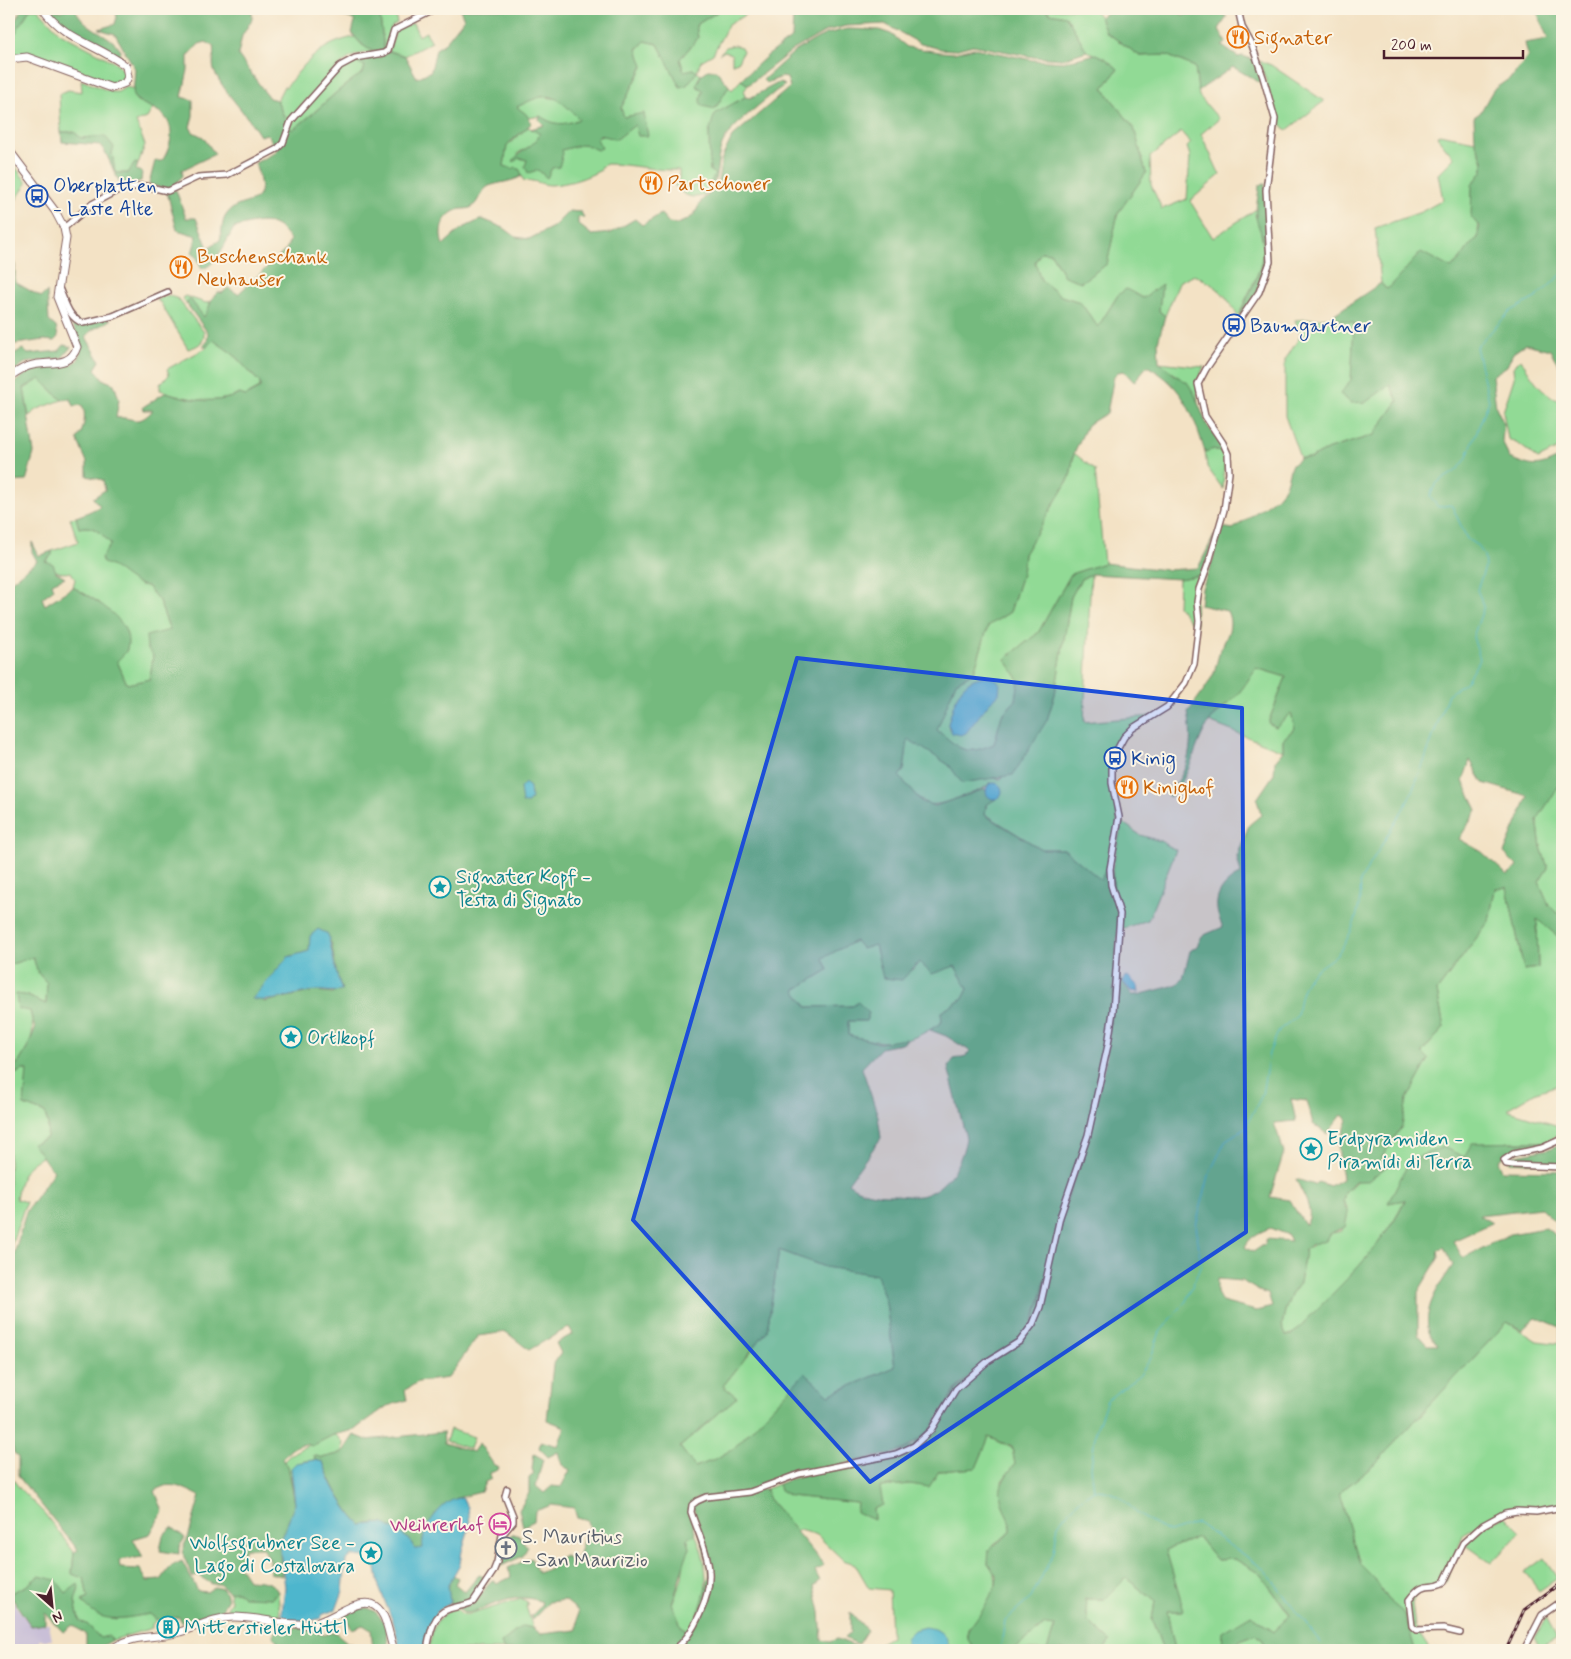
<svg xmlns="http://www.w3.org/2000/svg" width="1571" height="1659" viewBox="0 0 1571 1659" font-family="Mynerve,sans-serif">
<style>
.industrial{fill:#c9bfd7}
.green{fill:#91da95;stroke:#6e7c60;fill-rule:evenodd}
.forest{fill:#74ba7e;stroke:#5f6c54;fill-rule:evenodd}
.water{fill:#4eb6cd;stroke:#4c6a7c}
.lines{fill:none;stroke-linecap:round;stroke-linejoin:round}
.stream{stroke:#4eb6cd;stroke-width:1}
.minor-casing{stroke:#856361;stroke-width:8}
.major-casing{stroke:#856361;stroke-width:9}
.minor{stroke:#fff;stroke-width:5}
.major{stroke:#fff;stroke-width:7}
.rail-casing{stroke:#4a1f2b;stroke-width:3}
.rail{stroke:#fcf5e5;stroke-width:1;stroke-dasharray:4;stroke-linecap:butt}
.marked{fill:#1d4ed8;fill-opacity:0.2;stroke:#1d4ed8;stroke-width:4;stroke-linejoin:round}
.labels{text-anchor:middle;stroke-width:4;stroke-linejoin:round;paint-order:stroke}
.food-label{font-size:20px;fill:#c56008;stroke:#fcf5e5;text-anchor:start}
.transit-label{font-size:20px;fill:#164399;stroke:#fcf5e5;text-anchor:start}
.culture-label{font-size:20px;fill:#0d838f;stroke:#fcf5e5;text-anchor:start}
.hotel-label{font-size:20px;fill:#b23c85;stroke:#fcf5e5;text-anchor:end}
.worship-label{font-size:20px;fill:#5b616d;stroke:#fcf5e5;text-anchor:start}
</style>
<rect width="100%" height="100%" fill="#fcf5e5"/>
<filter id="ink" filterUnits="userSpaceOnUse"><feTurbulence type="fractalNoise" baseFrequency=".02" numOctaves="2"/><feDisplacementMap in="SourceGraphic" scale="10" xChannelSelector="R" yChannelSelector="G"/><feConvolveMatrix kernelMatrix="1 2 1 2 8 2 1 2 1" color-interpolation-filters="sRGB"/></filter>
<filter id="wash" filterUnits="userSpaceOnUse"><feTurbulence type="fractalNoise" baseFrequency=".0096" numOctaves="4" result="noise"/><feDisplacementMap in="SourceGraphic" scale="20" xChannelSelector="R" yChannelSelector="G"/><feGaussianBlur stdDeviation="1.12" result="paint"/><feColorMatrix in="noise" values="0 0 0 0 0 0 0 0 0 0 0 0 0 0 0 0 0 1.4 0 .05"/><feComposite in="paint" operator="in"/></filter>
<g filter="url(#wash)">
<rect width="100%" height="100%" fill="#f3e2c5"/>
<path class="industrial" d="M9,1597L31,1626L49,1624L52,1640H40V1650H9Z"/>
<path class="green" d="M30,9H38L60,33L118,64L125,73L122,81C86,93 47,46 9,56V36L16,32Z
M379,9H395L397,23L392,26L387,48L384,50Z
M722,9H739L746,14L728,25L713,54L701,61L697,72L701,75L698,79L715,109L729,86L732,90L741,80L748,85L744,91L745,97L735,103L709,133L710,171L716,174L708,187L711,189C699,203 682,197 674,184L679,179V170C655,171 632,164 607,164L600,167L601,170C586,178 569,184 551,185C541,185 534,179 524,181L522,176L504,166L507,146L528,127L541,134L536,143L518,153L519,158L527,160L531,171L538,170L561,150L584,144L644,114L623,117L621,108L643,67L637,50L645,41L658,44L680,86L684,71L680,59L698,38L696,25Z
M1045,9H1093L1100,17L1106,32L1140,56L1166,55L1195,67L1199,96L1219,119L1201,134L1220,175L1190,201L1213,238L1258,208L1255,215C1274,260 1254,277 1238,317C1227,295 1217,285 1194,275L1180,281L1165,316L1159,311L1161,285L1143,298L1118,295L1098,327L1080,302L1061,296L1041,280L1035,262L1041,252L1051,253L1064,276L1107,264L1118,213L1146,173L1134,128L1103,88L1118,69L1106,59L1087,51L1066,16L1050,13ZM1181,132L1191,143L1187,147L1190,156L1187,199L1162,209L1151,185L1150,157Z
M413,23L419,36L426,32L432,42L405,56L389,51L396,30Z
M355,37L362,45L374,52C364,53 356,54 348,59C333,69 297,109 287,124L277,100L284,86L286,87C307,61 321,43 355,37Z
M734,45L741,47L743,51L738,62L732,64V55L725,51L719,54L726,47Z
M355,59L365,66L363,73C336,89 317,112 292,130L289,126L342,66Z
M1260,61L1271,65L1324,101L1286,131L1277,119Z
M81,80L112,92H118L126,87L134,89L133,96L137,101L153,108L147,118L136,122L145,145L138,164L135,163L128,173H115L112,153L105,137L81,138L74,132H61L59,94L68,90L82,92Z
M538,96L559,99L579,119L564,125L552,124L540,116L529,118L516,107Z
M1439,134L1475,141C1478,150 1486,162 1482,171C1477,184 1470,184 1472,200C1473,214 1480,224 1478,238C1466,246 1463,261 1451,268L1386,289L1381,283L1375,228L1421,212L1443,200L1438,174L1454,158L1437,137Z
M9,158L27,183L9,211Z
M168,295L178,299L204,332C205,343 198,346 188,349L160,302L156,300Z
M185,296L206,303L210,301L209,310L204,318L190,299L186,303L182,298Z
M1336,317L1354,323L1352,380L1390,385L1398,401L1374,435L1329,449L1311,458H1300L1285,416V360L1301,335L1295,320Z
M213,339L233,354L260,383V388L245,396L240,394C213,406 187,399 160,390V384L169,375L167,369L206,348Z
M1521,359C1531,377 1542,394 1562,402V447L1538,459L1520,445L1508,439L1503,412L1514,378L1513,367Z
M1159,362L1204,367L1197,381L1198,404C1190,382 1176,376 1159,362Z
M40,379L62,400L38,409L29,416L24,389Z
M1214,449L1225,455L1223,489L1207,467L1205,452Z
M1074,453L1095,470L1104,563L1071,574L1038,633L1005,659L1019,680L1016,700L1002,715L994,744C963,757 961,749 936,730L956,682L974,672L988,626L1010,612L1022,574L1024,554L1070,477ZM987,676L992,677L995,698L949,729L948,724C955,701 959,678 987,676Z
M76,517L79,528C95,524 101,534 112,545L101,558L140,585L147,586L159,601L170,631L153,655L150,680L127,684L117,661L127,650L100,603L73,587L75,579L71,572C58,575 54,570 45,561L52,555V551L78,542L70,518Z
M1091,574L1084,722L1152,716C1096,747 1110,760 1117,814C1119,833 1108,863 1101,881L1064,849H1041L985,814L991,782C983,791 974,792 963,796C923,811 927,807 899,776L904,770L908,738L949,765L963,783L989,778L1001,779L1047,720L1055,694L1071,597L1081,579Z
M1202,575L1195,590L1196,629L1178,606L1179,579Z
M1256,668L1286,677L1268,723L1276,726L1291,712L1295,728L1283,739V751L1209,722L1238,694Z
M1562,781V918L1549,905L1539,882L1548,868L1541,847L1537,819Z
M1122,822L1140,835L1160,841L1176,850L1148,920L1121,929L1122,913L1114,890L1112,869Z
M1507,887L1524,970L1538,968L1537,918L1562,940V1084L1536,1092L1509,1108V1111L1562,1127V1134L1545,1142H1508L1464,1157L1389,1203L1405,1199C1380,1253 1334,1291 1294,1333L1286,1336L1282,1325L1285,1311L1291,1295L1300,1283L1305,1250L1329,1234L1341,1231L1347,1207L1343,1201L1345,1192L1382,1157L1402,1126L1407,1099L1429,1059L1422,1052L1444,1028L1437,991L1489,921L1495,889Z
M855,941L875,945L913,970L919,962L955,966L968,989L963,999L941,1012L942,1022C906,1046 890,1046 848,1035V1021H866L869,1013L858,1003L853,1006L807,1007L795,990L828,970L822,958Z
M33,957L38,973L47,983L46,1004L25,995C36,1028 36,1035 18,1064L9,1066V965Z
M23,1070H28L24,1105L45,1113L48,1125L47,1138L33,1144L44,1156C23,1167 20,1176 16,1199L26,1202L9,1252V1077Z
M779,1250L825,1267L878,1275L886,1303L895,1367L829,1395L805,1374L734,1448L714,1460L695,1467L680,1447L737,1397L723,1386L767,1331Z
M1507,1322L1537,1341L1562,1344V1504L1506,1511L1463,1535L1446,1582L1427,1586L1419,1591L1412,1603L1415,1627L1430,1650H1415L1404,1614L1387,1599L1375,1579L1360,1564L1339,1493L1374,1465Z
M450,1429L474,1437L470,1449L446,1441Z
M333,1435H336L343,1442L342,1453L322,1458L315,1456V1460L304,1461L291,1468L293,1491L288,1466L284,1461C297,1446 316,1444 333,1435Z
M989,1437L1012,1448L1015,1464L1002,1481L1006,1514L1011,1524V1532L994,1544L988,1563C1006,1585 990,1602 975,1621C974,1623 969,1627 968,1629C965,1637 972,1645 976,1650H877L873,1647L891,1637L889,1590L869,1588L855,1564L843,1560L817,1535L799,1530L796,1532L768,1498L766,1489L778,1484L790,1496L857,1503L874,1519L873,1509L880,1487L910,1484L929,1486L939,1471L976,1468Z
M9,1474L20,1489L44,1513L74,1552L72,1573L84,1578L88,1598L115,1619L150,1614L157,1620L152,1624V1628L113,1640L108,1636L100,1639L88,1625L79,1620L75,1601L79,1588L66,1593L39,1576L26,1586L9,1594Z
M1505,1516L1521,1532L1491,1563L1466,1545C1472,1531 1492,1522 1505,1516Z
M696,1535C710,1571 711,1597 688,1631L681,1626L672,1604L682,1578L684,1560L690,1548L687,1538Z
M1198,1537L1217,1560L1235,1559L1260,1574L1290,1615L1274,1632L1251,1615L1222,1646L1230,1650H1175L1167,1611H1183L1166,1550Z
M1544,1558L1558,1578L1539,1591L1525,1572Z
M1126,1578L1155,1601L1152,1620L1163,1650H1104L1110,1641L1088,1621L1085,1599H1105Z
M236,1591L271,1598L278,1592L280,1614L284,1620L249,1614H224L231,1601L229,1592Z
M521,1599L526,1601L528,1605L526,1606L533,1628L522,1626L501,1643L504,1650H429C431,1632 436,1613 456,1609L462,1615H468Z
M1546,1618L1557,1638L1540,1647L1535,1637Z
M1045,1625H1055L1047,1650H1013Z
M1256,1634L1262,1639L1265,1647L1262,1650H1232L1240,1640Z"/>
<path class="forest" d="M22,9H30L16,32L9,36V31Z
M46,9L61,11L65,9H75C88,33 109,31 121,51L119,57C92,43 67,32 46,9Z
M115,9H252V19L242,36L238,55L269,98L277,100L287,124L282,142L269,151C272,144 273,140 267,134L260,136C246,113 227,96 215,73C211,65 215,54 213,46L206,42L199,44L188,56V70L182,97L193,100V116L190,127L193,132L203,137L215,154L182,170L183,176L168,190L149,184L155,161H162C173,144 177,121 156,110C148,105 139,104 133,96L135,69L115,34L99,29L115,24L117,17Z
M317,9L347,11L348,9H379L384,50L382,52C368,53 360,43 352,33L355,21C343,13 328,17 316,11Z
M460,9H722L696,25L698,38L680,59L684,71L693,69L697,72L687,85L680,87L658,44L645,41L637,49L643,66L621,108L624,117L644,113L648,136H638L635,125L617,139L599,135L597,139L602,148L597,150L584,144L562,150L563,153L559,167L552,168L547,178L538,170L528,173L525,166L527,160L519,158L514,162L513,161C521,149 534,147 540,134L531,129L544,125L539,120L540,116C554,125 563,126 579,119C554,93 550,90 517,107L526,114L532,123L507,145L504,166L513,169L515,167L520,170L522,176C512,182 500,182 489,186C481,190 479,202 472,207C467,210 463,208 457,210C442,216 438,231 443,245L461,229L482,219L504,228L516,237L529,239L553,227L569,211L581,212L584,218L578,217V224L592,235L611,233L635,219L642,225L661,214L669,223L677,224L687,220L694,215L702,200L717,187L722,158L732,137L790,87L787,78L782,77L766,83L763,80L794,52L816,39L826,34L847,29L879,30L891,34L907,47L940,52L954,53L974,48L1032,60L1063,62L1096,54L1106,59L1118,69L1103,88L1134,128L1146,173L1118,213L1107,264L1081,282L1064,276L1051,253L1041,252L1035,262L1041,280L1061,296L1080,302L1098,327L1118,295L1126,289L1143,298L1162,284L1159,311L1165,316L1158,342L1159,362L1176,376L1187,382L1194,393L1207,425L1223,447L1225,455L1214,449L1205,452C1193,414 1184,386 1147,366L1134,382L1124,371L1118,372L1114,376L1107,413L1087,425L1074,453L1070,477L1024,554L1022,574L1010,612L988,626L974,672L956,682L937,730C961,749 963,757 994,744L1002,715L1016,700L1019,680L1005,659L1038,633L1071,574L1104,563L1167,570L1198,568L1215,534L1202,575L1179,579L1091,574L1081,579L1071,597L1055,694L1047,720L1013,775L962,783L949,765L908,739L904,770L899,776L922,802L935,806L985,789L990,798L996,799L986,805L985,815L1041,849H1064L1101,880L1110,858L1109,865L1119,914L1112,1011L1087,1134L1060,1217L1043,1293L1032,1324L1020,1341L987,1360L956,1389L931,1429L913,1446L895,1453L798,1474L750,1491L696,1499L690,1512L696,1535L687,1538L690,1548C682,1565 679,1585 672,1603L681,1626L688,1631L677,1646L670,1650H504L501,1643L522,1626L533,1628L541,1634L577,1630L578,1611L565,1600L549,1602L532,1620L531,1616L540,1607L542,1602C517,1591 494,1605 470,1613H463L458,1608C476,1605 481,1594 492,1580L497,1584L511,1577L508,1568L531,1558L538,1573L551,1568L558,1560L565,1556L572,1560L578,1557L583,1540L591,1534L588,1521L577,1518L574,1508L552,1505L535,1511L534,1521L523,1526L519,1510L529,1493V1478L534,1474L532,1469L534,1454L543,1459L536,1486L544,1493L552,1486L561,1487L570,1470L562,1465L558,1452L548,1457L539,1448L541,1441L558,1446L565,1427L547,1420L553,1365L561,1353L556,1343L573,1334L569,1327L529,1350L506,1332L478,1336L448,1378L418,1382L405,1390L407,1400L387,1406L354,1430L333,1435L312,1446C299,1441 290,1449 282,1459L288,1466L295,1504L279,1543L282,1576L270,1573V1560L263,1548H245L238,1565L248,1580C260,1581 272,1580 278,1592L271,1598L244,1597L236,1591L229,1592L219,1584H212L197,1575L193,1578L184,1557L183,1547L188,1538L200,1496C185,1489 170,1479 155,1491L163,1511L150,1534L133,1539L143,1557L119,1560L120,1568L140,1569L147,1581L161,1580L171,1566L182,1561L198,1591L207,1592L214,1587L223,1589L228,1599L218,1615L185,1627L179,1617L157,1620L150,1614C124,1618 99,1626 82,1601L88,1598L84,1578L72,1574L74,1552L78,1550L18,1476V1457L14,1453L9,1433V1273L26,1212L54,1171C45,1164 42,1153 32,1144L47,1138L48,1125L45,1113L24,1105L27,1070H23L9,1077V1066L18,1064L28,1047L35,1029L30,1011L18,1009L16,994L25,995L46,1004L47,983L38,973L33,957L9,965V583L37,561L32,552V542L39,556L52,551V555L45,561L53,564L56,572L65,577L52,583L54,589L42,598L45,605L73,587C93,599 135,620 127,649C126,653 120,658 117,661L127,684L150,679L153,655L147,648L146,636L170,630L159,601L147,586C130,585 120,567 103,563L101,558L111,544C101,534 95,524 79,528L76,517C82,515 96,509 100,506L93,498L105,490L103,480L87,476V462L77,439C84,432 87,414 82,405L74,406L71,399L62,400L40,379L24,388L34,453L26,481L9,482V390L11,391V385C19,380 29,370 38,368C48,365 59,368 69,365C93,359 73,326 67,315L68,314C92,337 93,313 111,320L92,330L86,337L100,361L95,369L104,380L114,384L119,399L116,418C134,416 137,428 153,410H144L143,407L166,392C190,400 215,405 240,394L245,396L260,388V383L233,354L213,340L206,347L203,346L207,342L208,333L186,303L190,299L204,317C210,308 210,299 218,292L222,293L228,288L238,294L286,250L290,240C275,216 259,221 234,228C226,241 217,265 202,269L196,255L192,253L197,236L177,230L167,192L176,190L186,218H196L208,248L220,240C222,233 222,222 225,217C239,192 274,216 255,163L275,153L289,126L292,130C318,112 336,89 363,73L365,66L358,63L355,59L380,57L389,51L405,56L417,78L431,71L436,49L444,44L464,19ZM855,941L862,949L875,945L883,978L902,980L919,962L932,974L955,966L968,989L963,999L941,1012L942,1022L930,1030L946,1036L970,1051L966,1056L954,1059L948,1067L966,1138C962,1162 948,1187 924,1195C915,1198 902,1195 892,1195C877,1195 860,1193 848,1183L881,1138L878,1116L862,1068L881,1048L904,1043L906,1039L880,1043L848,1035V1021H866L869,1013L858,1002L853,1006L807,1007L795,990L828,970L823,958ZM331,942L337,975L342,990L332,993L315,991L264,1002L262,987L288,957L309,951L311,947ZM779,1250L825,1267L877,1275L886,1303L895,1367L829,1395L805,1373L734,1448L714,1460L695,1467L680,1447L737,1397L723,1386L767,1331Z
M772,9H988L999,14L1019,9H1045L1050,13L1066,16L1087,51L1062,59L1033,57L973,45L954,50L941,49L921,44L885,24L846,26L826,31L793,50L748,85L741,80L767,56L792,38L793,15H782Z
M1112,9H1180L1182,16C1201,10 1210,3 1227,17L1219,29L1226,43L1222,46L1238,57L1243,56L1256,61L1264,85L1233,67L1198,91L1195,67L1166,55L1140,56L1106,32L1100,17Z
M1536,9H1562V371L1550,350L1526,344L1513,353L1507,366L1492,376L1496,407L1504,424L1502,440L1509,458C1535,468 1537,469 1562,456V781L1537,820L1541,847L1548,868L1539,882L1549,905L1562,918V940L1537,919L1538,968L1524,970L1507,887L1495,889L1489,921L1437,991L1444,1028L1422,1052L1429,1059L1407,1099L1402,1126L1382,1157L1387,1166L1368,1181H1355L1345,1192L1343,1201L1348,1213L1345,1227L1329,1234L1326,1240L1310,1245L1305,1250L1300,1283L1291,1295L1285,1311L1282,1325L1286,1336L1294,1333C1333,1291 1380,1253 1405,1200L1388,1203L1410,1160L1443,1147L1464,1157L1472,1143L1545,1142L1540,1146L1506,1154L1498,1161L1502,1170L1562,1171V1344H1560V1327L1536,1317L1522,1330L1507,1322L1374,1465L1339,1493L1360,1564L1375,1579L1387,1599L1405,1614L1415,1650H1262L1265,1647L1262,1639L1256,1634L1240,1640L1232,1650L1222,1646L1223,1632L1251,1615L1274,1632L1290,1614L1260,1574L1235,1559L1217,1560L1198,1537L1166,1550L1184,1611H1167L1175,1650H1163L1152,1620L1155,1601L1126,1578L1105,1599H1085L1088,1621L1110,1641L1104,1650H1047L1055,1626L1045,1625L1013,1650H976L968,1640V1630L985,1607L996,1586L997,1577L988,1563L989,1549L1011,1532C1011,1524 1009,1521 1006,1514C996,1490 1000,1483 1015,1464L1012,1447L989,1437L976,1468L939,1471L929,1487L910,1484L880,1487L883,1505L873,1509L874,1520L856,1512L857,1503L790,1496L780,1490L778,1484L799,1476L897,1455L932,1430L957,1389L989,1362L1021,1342L1034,1324L1061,1217L1089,1135L1105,1064L1117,974L1132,995H1138L1176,985L1183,979L1190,951L1197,946L1202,936L1223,927C1210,903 1218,885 1241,874L1237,857L1249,825L1261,815L1257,799L1274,774L1275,761L1283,751V739L1295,728L1291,713L1276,727L1268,723L1286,677L1256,668C1250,677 1245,686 1238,694C1229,704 1216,712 1208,724C1193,747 1191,778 1170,797L1166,794C1190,775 1194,741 1188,713C1196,699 1207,688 1214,673C1216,667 1217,660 1219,654C1225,638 1235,628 1227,611L1200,605L1202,588L1212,563L1221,527L1233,529L1277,497L1285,487L1291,466L1300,458H1311L1329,449L1374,435L1398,401L1390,385L1366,402L1351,403L1340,394L1351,380L1354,323L1330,317L1381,283L1386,289L1390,287L1421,252L1451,268C1463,260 1466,246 1478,238L1479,226L1471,217L1472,185L1483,170V160L1475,141L1474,117L1480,113L1493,90L1513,76L1528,56L1525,43L1548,39ZM1470,760L1483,783L1528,796L1504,853L1518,867L1507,875L1482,852L1459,839L1477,810L1463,781ZM1291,1099L1307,1101L1313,1124L1327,1134L1342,1115L1348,1120L1338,1144L1342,1179L1330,1186L1318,1182L1315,1185L1296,1179C1301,1192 1317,1213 1305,1225L1289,1200L1270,1197L1284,1152L1274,1123L1296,1121ZM1541,1208L1556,1223L1561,1240L1546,1228L1510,1234L1463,1258L1453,1241L1492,1223L1479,1215ZM1271,1228L1288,1235L1291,1241L1266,1239L1265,1244L1253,1252L1245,1247C1249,1237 1261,1231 1271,1228ZM1444,1247L1453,1265C1441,1284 1422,1307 1429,1332C1430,1336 1436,1341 1438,1345H1427L1418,1335V1292L1439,1257L1438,1250ZM1217,1279L1242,1281L1259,1291L1268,1294L1272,1307L1256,1311L1222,1302L1217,1293Z
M708,70H716L729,86L715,109L702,106L700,101L703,90L696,86L701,75Z
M780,82L785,85L776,91C760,105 727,128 721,148C716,162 719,177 711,189L708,187L715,174L710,171L709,133L713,119L716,113L745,97L750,98Z
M61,132H74L81,138L105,136L114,147L112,153L115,173H128L135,163L138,164L136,170L142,172L141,181L123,186C112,173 111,158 100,145L62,142Z
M1265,184L1268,260L1258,291L1242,315L1240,314C1248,293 1262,273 1264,249C1265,237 1257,227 1256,216C1255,210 1259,193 1259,185Z
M9,253L15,265V282L41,297L47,292L49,321L56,327L58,337L54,341L44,340L9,345Z
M64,345L71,347L62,358L25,363L9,374V356L23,349L28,354L59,351Z
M1562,1143V1165L1510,1162L1509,1160L1511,1156L1549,1149Z
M443,1432L444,1443L473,1452L479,1443L494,1465L499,1467L498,1470L490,1473L491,1479L485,1482L481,1492L457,1498L435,1514L423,1549H415L409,1539L380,1524L376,1523L361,1525C345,1510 331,1483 323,1462L315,1460L314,1455L322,1458L342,1453L354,1435L367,1440Z
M766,1489L768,1498L824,1565L815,1571L820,1581L814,1586L820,1612L822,1640L830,1642L837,1639L861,1648L873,1647L877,1650H676L697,1621L710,1574L693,1506L706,1498Z
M172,1527L185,1538L179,1547V1554L160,1551L163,1535Z
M512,1534L520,1536L527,1548L523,1556L497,1568L502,1553H507L516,1545L509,1537Z
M453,1575L458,1578L455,1584L465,1592L479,1575L487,1578L471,1601L453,1606C447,1599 447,1582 453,1575Z
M39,1576L56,1580L66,1593L78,1584L79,1588L75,1601L79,1620L88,1625L100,1638L108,1636L113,1640L95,1650H86V1635L73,1625L63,1632L45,1613V1624L31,1626L9,1594L26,1586Z
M368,1608C386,1615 388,1633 388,1650H373L371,1630L363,1625L352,1629L344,1615L359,1609Z
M850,1612L867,1630L858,1644L844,1638L850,1633Z
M279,1627L309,1628L323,1635L335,1632L348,1643L371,1650H269L278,1642L273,1636Z"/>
<path class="water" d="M987,676L997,680L1000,684L999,694L989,703L966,733L961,735L952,733L948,724C955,701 959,678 987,676Z
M525,783L530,787L531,799L528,803H522L520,788Z
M986 791a8 8 0 1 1 16 0a8 8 0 1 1-16 0Z
M318,929L328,934L337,975L342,991C333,993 324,990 315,991C294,993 273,1004 252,999L288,957L309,951L310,936Z
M1128,976L1138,986L1139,992L1131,991L1123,982L1125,977Z
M315,1460L323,1462C330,1483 345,1510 361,1525L383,1523L409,1539L415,1549L423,1548C419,1531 443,1497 462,1498L468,1507L470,1525L462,1551L460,1564L448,1585L450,1603L437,1612L433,1619L425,1650H400L394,1624L379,1587L376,1568L366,1557L352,1556L346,1560L343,1591L336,1610L321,1615L322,1618L310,1621L288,1620L282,1614L285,1587L279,1543L295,1504L291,1468L296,1463Z
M925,1627C939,1629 949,1635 949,1650L906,1649V1638L914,1630Z"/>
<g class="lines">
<path class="stream" d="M1094,1490C1120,1490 1125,1504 1144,1518C1152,1524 1161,1528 1169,1532L1197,1523L1264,1569L1321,1643
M1000,1650L1005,1621L1031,1598L1054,1552L1058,1524L1077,1502L1094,1490L1091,1467L1096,1430L1107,1400L1140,1375L1151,1357L1160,1332L1186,1301L1201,1265L1196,1225L1210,1172L1226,1140L1245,1128L1262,1095L1269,1053L1279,1030L1297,1016C1299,1001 1301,988 1310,976C1317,967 1329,962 1337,954C1352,937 1363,904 1360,881L1408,801L1424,762L1448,694L1465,683L1480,659L1473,637L1484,606L1477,590L1485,567L1484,555L1478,546L1467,539L1452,506L1450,505L1438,507L1430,496C1432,492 1434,485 1438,482C1450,474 1457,473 1466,459L1489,401L1476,347L1511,311L1537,297L1562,274"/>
</g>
</g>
<g filter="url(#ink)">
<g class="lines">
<g class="minor-casing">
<path id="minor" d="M64,228L92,204L122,188L145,186L168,191L198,177L227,175L277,149L283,143L291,121L340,66L355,58L384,53L388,50L394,30L436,9
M59,288C65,301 68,318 83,323L113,316L168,292
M1562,1139L1542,1148L1513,1154L1504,1160L1506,1164L1513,1165L1562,1167
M1460,1633L1443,1629L1416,1630L1412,1626L1409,1600C1426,1577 1428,1591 1444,1582L1463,1543L1483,1525L1505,1513L1517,1511L1536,1512L1562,1507
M427,1650C430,1635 432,1614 449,1609C457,1606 465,1606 473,1602L493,1572L497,1562L502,1535L513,1522V1516L505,1496L507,1489
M674,1650C694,1635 711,1596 709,1571C708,1552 697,1530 691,1512L692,1505L697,1501L706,1497L750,1492L799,1474L896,1454L914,1446L931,1430L956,1389L988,1361L1020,1341L1033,1324L1040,1307L1060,1217L1088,1135L1108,1045L1113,1011L1120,914L1111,885L1110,869L1119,817L1112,783V759L1124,737L1133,728L1167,707L1186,683L1194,664L1199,621L1197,602L1199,589L1209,562L1224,510L1229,473L1228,454L1223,443L1205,416L1198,384L1206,369L1259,292L1270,262L1266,190L1275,119L1263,77L1252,45L1242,27L1238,9
M1524,1650L1542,1615L1562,1601"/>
</g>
<g class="major-casing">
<path id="major" d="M9,59L27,57L112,88L125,83L128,77L126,66C98,45 63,39 43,9
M9,150L55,211L64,228L66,238L57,297L77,347C70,369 47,360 29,366C22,368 15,373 9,377
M111,1650C131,1634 153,1639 176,1633C196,1628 213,1617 234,1617C260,1617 284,1626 310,1624C330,1622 353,1599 371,1604C388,1610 388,1636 394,1650"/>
</g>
<use href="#minor" class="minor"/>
<use href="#major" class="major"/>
<g class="rail-casing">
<path id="rail" d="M1506,1650L1524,1610L1562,1582"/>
</g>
<use href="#rail" class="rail"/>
</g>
</g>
<path class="marked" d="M797,658L1242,708L1246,1232L870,1482L633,1220Z"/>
<defs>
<g id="restaurant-ring" transform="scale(1.125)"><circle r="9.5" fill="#fcf5e5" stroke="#e8710a" stroke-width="1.5"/><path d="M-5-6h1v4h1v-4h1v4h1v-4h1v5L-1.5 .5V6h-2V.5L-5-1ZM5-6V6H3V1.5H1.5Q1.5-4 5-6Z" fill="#e8710a"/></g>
<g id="bus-ring" transform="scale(1.125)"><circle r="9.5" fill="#fcf5e5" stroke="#1a4fb4" stroke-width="1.5"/><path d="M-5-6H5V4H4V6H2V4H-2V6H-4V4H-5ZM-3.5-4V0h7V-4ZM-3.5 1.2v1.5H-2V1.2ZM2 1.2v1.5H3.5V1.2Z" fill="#1a4fb4"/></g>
<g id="sight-ring" transform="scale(1.125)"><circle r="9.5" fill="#fcf5e5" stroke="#0f9aa8" stroke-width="1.5"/><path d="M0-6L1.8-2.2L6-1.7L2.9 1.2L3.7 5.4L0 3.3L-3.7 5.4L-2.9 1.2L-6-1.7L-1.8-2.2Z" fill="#0f9aa8"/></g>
<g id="hotel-ring" transform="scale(1.125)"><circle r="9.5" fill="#fcf5e5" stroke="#d1479c" stroke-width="1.5"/><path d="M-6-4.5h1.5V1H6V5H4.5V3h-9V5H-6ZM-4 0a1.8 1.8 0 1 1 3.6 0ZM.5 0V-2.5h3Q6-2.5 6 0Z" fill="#d1479c"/></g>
<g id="church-ring" transform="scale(1.125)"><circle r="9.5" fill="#fcf5e5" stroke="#6b7280" stroke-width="1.5"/><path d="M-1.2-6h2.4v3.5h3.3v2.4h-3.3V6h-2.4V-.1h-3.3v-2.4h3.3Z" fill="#6b7280"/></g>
<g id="building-ring" transform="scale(1.125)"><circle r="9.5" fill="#fcf5e5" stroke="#0f9aa8" stroke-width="1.5"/><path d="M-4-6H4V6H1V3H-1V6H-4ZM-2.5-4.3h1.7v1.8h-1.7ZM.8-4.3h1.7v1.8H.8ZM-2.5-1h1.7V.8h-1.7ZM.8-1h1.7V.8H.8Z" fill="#0f9aa8"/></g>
</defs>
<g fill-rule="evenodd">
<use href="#restaurant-ring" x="1238" y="37"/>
<use href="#restaurant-ring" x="651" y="183"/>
<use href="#bus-ring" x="37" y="196"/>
<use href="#restaurant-ring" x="181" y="267"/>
<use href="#bus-ring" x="1234" y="325"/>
<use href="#bus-ring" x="1115" y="758"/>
<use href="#restaurant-ring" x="1127" y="787"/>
<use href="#sight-ring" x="440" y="887"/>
<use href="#sight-ring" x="291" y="1037"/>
<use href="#sight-ring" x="1311" y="1149"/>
<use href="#hotel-ring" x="500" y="1524"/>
<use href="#church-ring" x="506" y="1548"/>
<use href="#sight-ring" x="371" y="1553"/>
<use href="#building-ring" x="168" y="1627"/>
</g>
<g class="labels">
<g class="food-label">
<text x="1254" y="44">Signater</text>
<text x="667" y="190">Partschoner</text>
<text x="197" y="263">Buschenschank<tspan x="197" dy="23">Neuhauser</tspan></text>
<text x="1143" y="794">Kinighof</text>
</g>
<g class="transit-label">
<text x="53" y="192">Oberplatten<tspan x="53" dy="23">- Laste Alte</tspan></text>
<text x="1250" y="332">Baumgartner</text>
<text x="1131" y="765">Kinig</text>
</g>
<g class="culture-label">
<text x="456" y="883">Signater Kopf -<tspan x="456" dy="23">Testa di Signato</tspan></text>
<text x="307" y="1044">Ortlkopf</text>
<text x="1327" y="1145">Erdpyramiden -<tspan x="1327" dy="23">Piramidi di Terra</tspan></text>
<text x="355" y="1549" text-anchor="end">Wolfsgrubner See -<tspan x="355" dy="23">Lago di Costalovara</tspan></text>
<text x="184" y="1634">Mitterstieler Hüttl</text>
</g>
<g class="hotel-label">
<text x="484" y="1531">Weihrerhof</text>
</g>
<g class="worship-label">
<text x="522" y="1543">S. Mauritius<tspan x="522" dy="23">- San Maurizio</tspan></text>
</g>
</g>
<rect width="1571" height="1659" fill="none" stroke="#fcf5e5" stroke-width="30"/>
<g transform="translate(52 1606) rotate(153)" stroke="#fcf5e5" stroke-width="4" paint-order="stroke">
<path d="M0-4L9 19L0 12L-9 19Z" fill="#4a1f2b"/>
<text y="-8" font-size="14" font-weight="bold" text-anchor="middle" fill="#4a1f2b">N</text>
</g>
<path d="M1384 50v8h139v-8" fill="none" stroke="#4a1f2b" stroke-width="2.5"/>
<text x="1391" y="50" font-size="15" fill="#4a1f2b" stroke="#fcf5e5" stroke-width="4" paint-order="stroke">200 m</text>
</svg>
